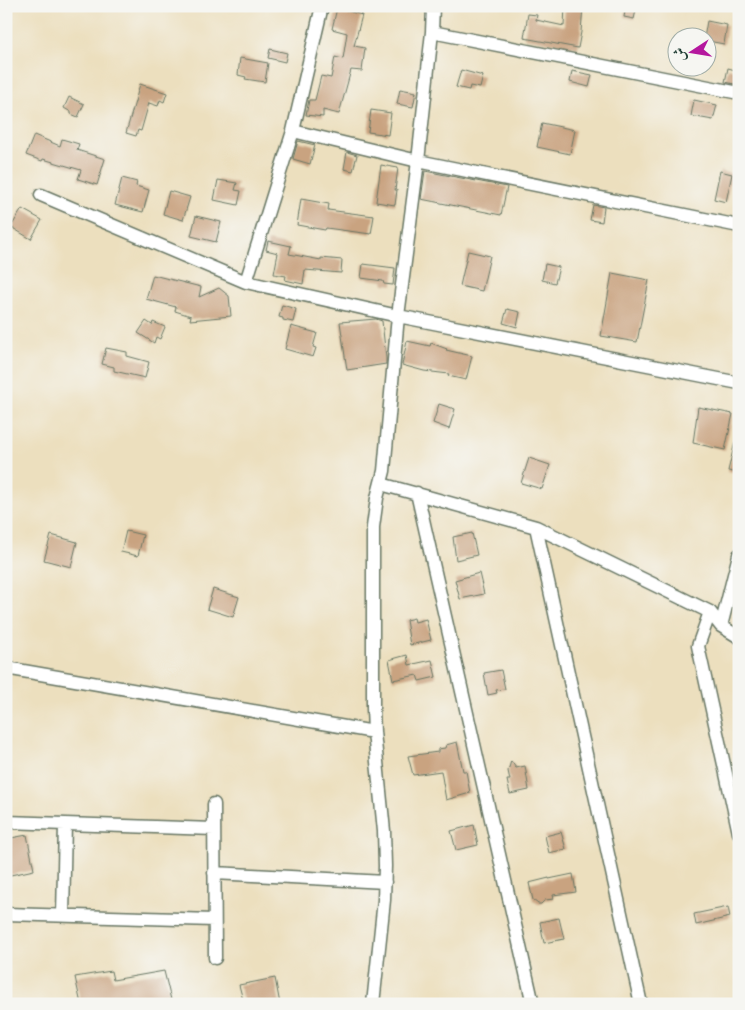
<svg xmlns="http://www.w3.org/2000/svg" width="745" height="1010" viewBox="0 0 745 1010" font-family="'Libre Bodoni',Amiri,serif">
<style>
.building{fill:#c9a380}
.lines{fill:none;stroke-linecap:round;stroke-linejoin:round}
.minor-casing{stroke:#677664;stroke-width:15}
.minor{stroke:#fff;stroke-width:12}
</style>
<rect width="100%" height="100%" fill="#f6f6f2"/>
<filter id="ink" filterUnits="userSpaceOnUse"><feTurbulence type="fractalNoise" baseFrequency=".02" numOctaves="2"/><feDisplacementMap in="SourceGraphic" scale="10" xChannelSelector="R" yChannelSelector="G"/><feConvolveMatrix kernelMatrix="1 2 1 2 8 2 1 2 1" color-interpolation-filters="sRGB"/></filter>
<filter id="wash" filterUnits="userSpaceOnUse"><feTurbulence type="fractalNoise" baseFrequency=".0096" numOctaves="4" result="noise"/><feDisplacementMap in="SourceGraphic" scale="20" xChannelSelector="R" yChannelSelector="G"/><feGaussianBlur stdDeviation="1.12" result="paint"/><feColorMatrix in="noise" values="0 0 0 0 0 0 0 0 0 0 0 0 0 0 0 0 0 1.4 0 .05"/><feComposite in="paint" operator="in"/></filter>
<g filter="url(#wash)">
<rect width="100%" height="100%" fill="#ecdfbe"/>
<g id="blocks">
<path class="building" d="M565,6H583L581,32L578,48L524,38L528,14L537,15L536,20L564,26Z
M626,6H637L634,19L624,17Z
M337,8L362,15L354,46L365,48L362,71L351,70L339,114L323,110V117L306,115L309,100H315L321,76L331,78L335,57L343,59L347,33L332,29Z
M707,21L727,25L724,44L708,41V38H704Z
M270,49L287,53L285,62L268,58Z
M240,58L268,63L265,82L245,79L246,77L238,75Z
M728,68L739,71V85L725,82Z
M461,70L483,76L480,88L470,86L469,90L456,87Z
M572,71L592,75L589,87L570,82Z
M140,84L167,93L164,102L160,100L158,106L149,103L141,131L138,130L136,136L126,133Z
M400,89L416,92L413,107L397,104Z
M69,97L84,104L78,117L71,114V112L64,108Z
M694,100L717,105L713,120L691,116Z
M371,110L391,113L388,135L368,132Z
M542,123L575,130L570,154L537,147Z
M34,135L60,146L62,139L79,144L77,150L105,159L97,185L78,179L81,170L43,159L42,161L26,155Z
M298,141L315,145L310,164L293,159Z
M347,152L357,155L353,171L344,169Z
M381,165L398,168L395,190H397L395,205L376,202Z
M425,171L507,187L501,215L421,199Z
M720,171L732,174L726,202L714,199Z
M122,178L137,182L136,186L149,190L143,212L115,205Z
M218,180L237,183L235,190L241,191L238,205L214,200Z
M169,191L190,197L183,220L163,214Z
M301,199L329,204L328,210L374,216L371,234L326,228L325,230L297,225Z
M593,205L604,207L602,222L590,220Z
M22,209L42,220L31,239L11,227Z
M196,216L221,222L216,242L191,236Z
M268,241L291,246L289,254L321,260V258L342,260L341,273L305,270L303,284L285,280L286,276L274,274L278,253L266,250Z
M468,251L490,256L482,291L460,286Z
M363,264L395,268L393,285L384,284L383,281L361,278Z
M545,264L559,267L555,283L542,280Z
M612,273L649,280L637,342L601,336Z
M153,275L201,287L199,297L219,288L229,296L231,316L190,320L191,316L175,311L176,307L146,299Z
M282,305L296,309L293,322L283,320V318L279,317Z
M507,309L520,312L517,327L503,323Z
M376,319L382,321L386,358V364L347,370L340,322Z
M146,321L152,325L153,322L165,327L160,339L156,337L154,343L138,333Z
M291,326L317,333L313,347L316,348L313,357L285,349Z
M407,341L430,346L431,343L447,349L446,350L472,356L466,380L448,376L449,374L424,371L402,365Z
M106,348L127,352V356L149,362L145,378L114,371V367L102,364Z
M439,404L455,409L449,429L433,423Z
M698,407L733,414L725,450L693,443Z
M735,442H739V473L728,471Z
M529,458L550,465L542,489L521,483Z
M126,531L143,535L138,556L121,552Z
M472,533L477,555L456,560L453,537Z
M51,535L77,542L71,567L44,560Z
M479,573L484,594L460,599L455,580Z
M213,589L239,597L233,617L207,609Z
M414,618L415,622L426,619L431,640L410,645L406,620Z
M407,655L409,665L432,660L436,677L419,681L417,675L393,680L389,660Z
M501,670L505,689L496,690L497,693L488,695L484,673Z
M457,742L463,771H466L470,793L446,800L441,771L413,775L408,756L438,752V749L445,748L446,745Z
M511,761L516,768L525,766L529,790L510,794L507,780H510L508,771Z
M474,825L478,845L456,850L451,831Z
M561,832L566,849L549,853L545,836Z
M27,835L34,870L6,876V839Z
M573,874L576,892L553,895L554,899L545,900L541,904H538L533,900L529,883L549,878V879Z
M728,907L730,917L696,925L694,914Z
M559,918L564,939L544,943L540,922Z
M111,971L113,980L164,971L172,1004H81L75,977Z
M275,978L280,1004H244L239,985Z"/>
</g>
</g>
<g filter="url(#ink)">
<use href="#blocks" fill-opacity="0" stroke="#677664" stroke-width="1"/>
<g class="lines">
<g class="minor-casing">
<path id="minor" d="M432,32L739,93
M293,131L418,161L739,226
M41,195L246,282L398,316L739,383
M246,282L293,131L322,6
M381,484L536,527L710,612L721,626L739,637
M417,493L533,1004
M536,527L641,1004
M710,612L698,646L739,833
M721,626L739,555
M6,668L374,732
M214,804L215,958
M6,822L214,829
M214,873L385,882
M6,914L214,920
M63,915L65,824
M373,1004L384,900L385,866L384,831L374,732L373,708V527L377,498L384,471L398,316L418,161L432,32L433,6"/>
</g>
<use href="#minor" class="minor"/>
</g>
</g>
<rect width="745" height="1010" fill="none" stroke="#f6f6f2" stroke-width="25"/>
<g transform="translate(692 52) rotate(258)"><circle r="24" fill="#f6f6f2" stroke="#a0aca6"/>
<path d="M0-4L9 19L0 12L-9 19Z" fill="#b5179e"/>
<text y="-8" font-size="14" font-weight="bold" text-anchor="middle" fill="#1f3d34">ش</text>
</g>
</svg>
